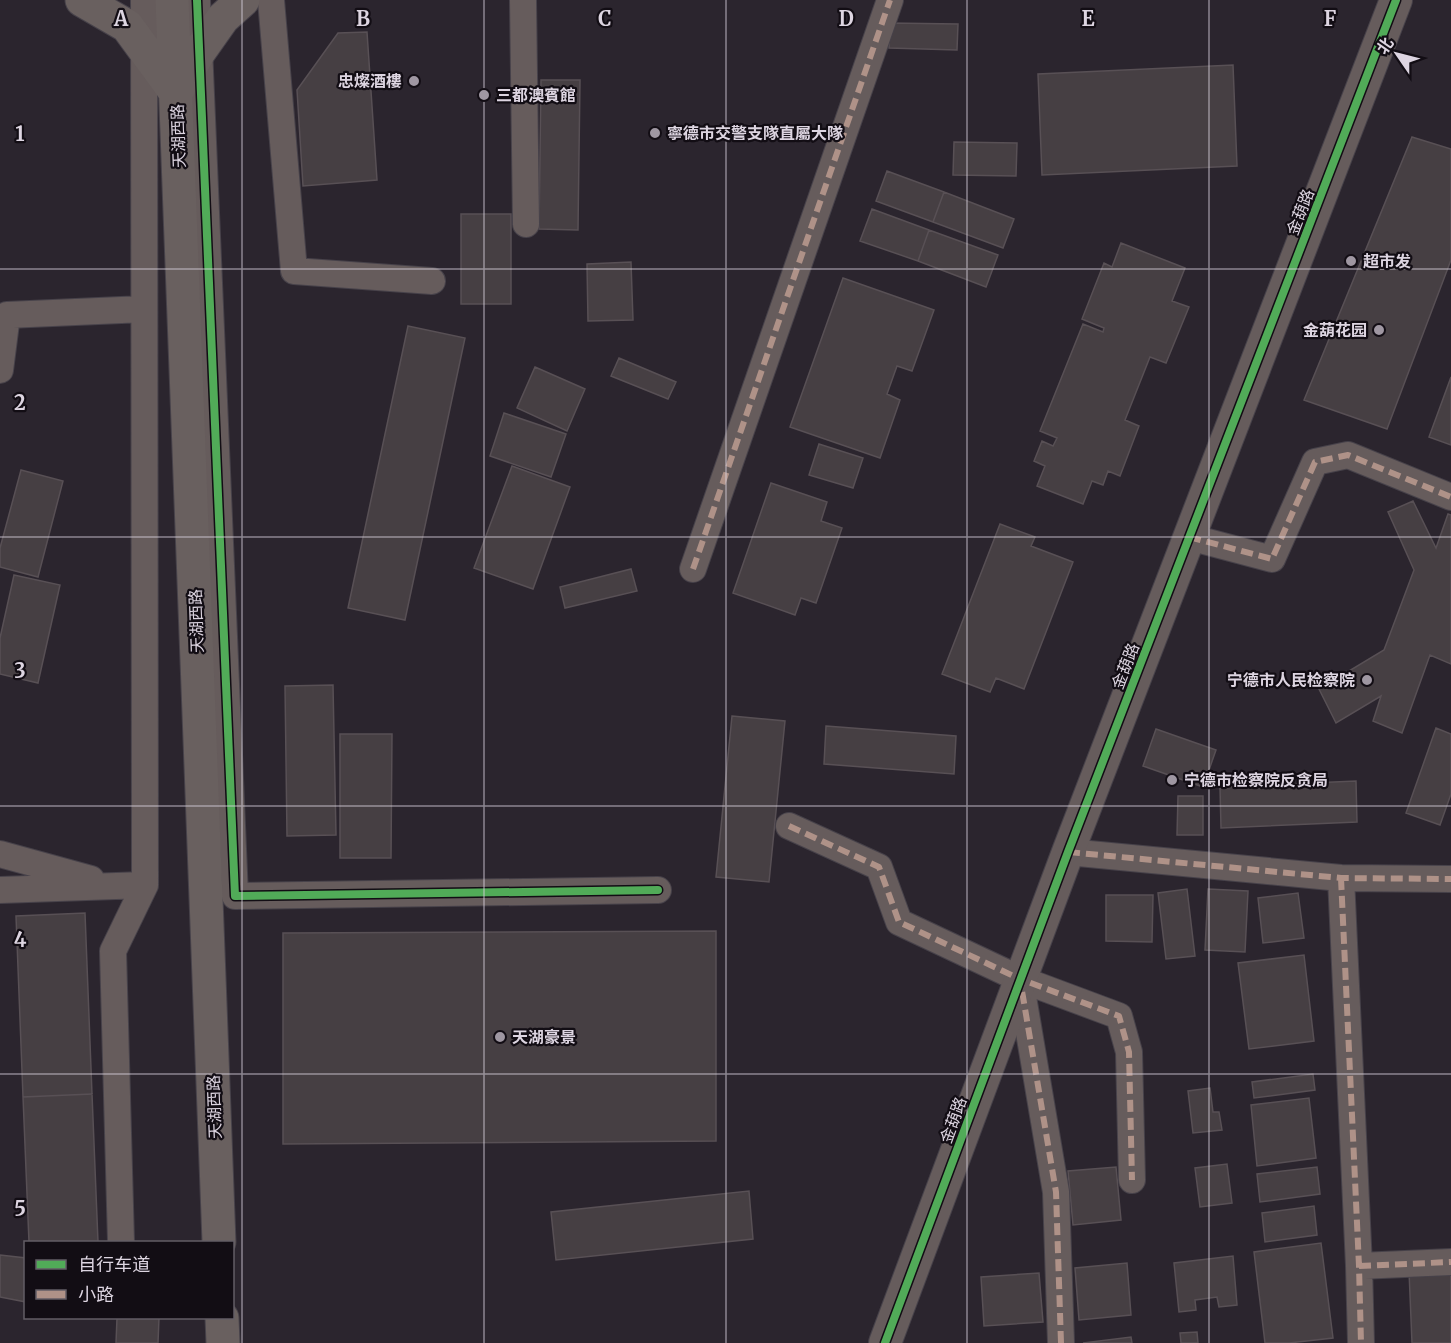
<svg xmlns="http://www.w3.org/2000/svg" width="1451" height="1343" viewBox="0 0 1451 1343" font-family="Merriweather,'Noto Sans SC',serif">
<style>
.building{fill:#463f43;stroke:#585055;stroke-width:1.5}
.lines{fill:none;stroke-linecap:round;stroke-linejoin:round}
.minor-casing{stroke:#47424a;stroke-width:28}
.tertiary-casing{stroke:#47424a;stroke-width:34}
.secondary-casing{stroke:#47424a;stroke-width:35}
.minor{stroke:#665c5c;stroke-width:26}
.tertiary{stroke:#665c5c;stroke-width:32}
.secondary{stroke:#69605f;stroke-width:33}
.quiet{stroke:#af9288;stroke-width:6;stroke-dasharray:12 6;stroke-linecap:butt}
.cycleway-casing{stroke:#120d14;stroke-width:11}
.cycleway{stroke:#51ab58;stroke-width:8}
.grid{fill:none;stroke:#ddd5e1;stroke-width:1.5;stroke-opacity:0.55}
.poi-dot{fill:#9f97a2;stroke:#120d14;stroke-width:2}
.labels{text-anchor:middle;stroke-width:4.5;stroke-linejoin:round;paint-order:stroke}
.poi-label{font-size:16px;font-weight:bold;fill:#ddd5e1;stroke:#120d14;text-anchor:start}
.street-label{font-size:16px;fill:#ddd5e1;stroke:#120d14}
.grid-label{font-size:20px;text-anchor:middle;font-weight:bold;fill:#ddd5e1;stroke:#120d14;stroke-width:4.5;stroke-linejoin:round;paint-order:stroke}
</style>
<rect width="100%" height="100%" fill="#2b252e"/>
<path class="building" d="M889,23L958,24L957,50L889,48Z
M367,32L377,180L303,186L297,90L338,33Z
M1233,65L1237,166L1042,175L1038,74Z
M541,80H580L578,230L539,229Z
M1412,137L1451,149V260L1387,429L1304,400Z
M954,142L1017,143L1016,176L953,175Z
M887,171L944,192L933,222L876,201Z
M944,192L1014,219L1003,248L933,222Z
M872,209L929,230L918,261L860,241Z
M461,214H511V304H461Z
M929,230L998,255L986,287L918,261Z
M1121,243L1185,268L1172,301L1189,307L1166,363L1150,357L1125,420L1139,426L1120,476L1108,471L1103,485L1092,481L1083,504L1037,486L1045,466L1034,461L1042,441L1053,446L1057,438L1040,431L1083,324L1103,332L1104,328L1082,319L1104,263L1112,267Z
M631,262L633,320L588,321L587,264Z
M843,278L934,310L912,371L897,366L887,394L900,400L880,458L790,427Z
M408,326L465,338L405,620L348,608Z
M619,358L676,382L668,399L611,376Z
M535,367L585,389L567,431L517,408Z
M1451,377V445L1429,437Z
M504,413L566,434L551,477L490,456Z
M819,444L863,458L853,488L809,475Z
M512,466L570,487L533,589L474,568Z
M21,470L63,481L38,577L0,567V548Z
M771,483L827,502L821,521L842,528L816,603L801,598L795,615L733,593Z
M1413,501L1436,548L1448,514L1451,515V664L1430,655L1402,733L1373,721L1381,696L1336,723L1319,689L1384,650L1414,570L1388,512Z
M1000,524L1035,537L1031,546L1073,562L1024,689L996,678L990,692L942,674Z
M631,569L637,591L565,608L560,587Z
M14,575L60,585L38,683L0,674V638Z
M333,685L336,835L287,836L285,686Z
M732,716L785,721L769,882L716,877Z
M826,726L956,736L954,774L824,764Z
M1436,728L1451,734V794L1440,825L1406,813Z
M1156,729L1216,750L1203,787L1143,766Z
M340,734H392L391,858H340Z
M1356,781L1357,822L1221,828L1220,787Z
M1178,796H1203V835H1177Z
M1187,889L1195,956L1166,959L1158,893Z
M1208,889L1248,891L1245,952L1205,950Z
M1298,893L1304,938L1263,943L1258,898Z
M1106,895H1153L1152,942L1106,941Z
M85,913L92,1094L23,1097L16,916Z
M716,931V1141L283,1144V933Z
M1304,955L1314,1041L1249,1049L1238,963Z
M1313,1074L1315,1090L1254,1098L1252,1082Z
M1210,1088L1213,1112H1219L1222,1130L1193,1133L1188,1091Z
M92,1094L98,1242H29L23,1097Z
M1309,1098L1316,1158L1257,1166L1251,1105Z
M1227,1164L1232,1203L1200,1207L1195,1168Z
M1116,1167L1121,1220L1073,1225L1068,1171Z
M1317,1167L1320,1194L1260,1202L1257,1174Z
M749,1191L753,1239L556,1260L551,1212Z
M1314,1206L1317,1235L1265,1242L1262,1213Z
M1321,1243L1333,1338L1289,1343H1265L1254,1252Z
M0,1255L26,1258V1302L0,1297Z
M1233,1256L1237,1305L1219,1307L1217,1297L1195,1300L1196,1310L1179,1312L1174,1263Z
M1127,1263L1131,1315L1079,1320L1075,1268Z
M1409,1271H1451V1343H1412Z
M1039,1273L1043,1322L984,1326L981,1277Z
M117,1318H159L158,1343H116Z
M1197,1332L1198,1343H1181L1180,1333Z
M1131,1337L1132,1343H1083Z"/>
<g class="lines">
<g class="minor-casing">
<path id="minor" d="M197,0L235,896L658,890
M271,0L294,271L432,281
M523,0L526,224
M0,370L7,315L144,309
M1189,537L1272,559L1315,462L1348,455L1451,497
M693,569L890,0
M789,826L879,867L899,922L1020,979
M1068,852L1341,878L1451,879
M0,854L91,879
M1341,878L1359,1266L1361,1343
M0,890L145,885L144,0
M121,1242L113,951L145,885
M1359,1266L1451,1262
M1061,1343L1056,1192L1020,979L1119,1016L1129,1052L1132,1180"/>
</g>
<g class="tertiary-casing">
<path id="tertiary" d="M885,1343L1068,852L1396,0"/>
</g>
<g class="secondary-casing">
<path id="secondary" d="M82,0L127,26L176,93
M172,0L219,1242
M176,93L199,52L223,18L243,0
M222,1318L223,1343"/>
</g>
<use href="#minor" class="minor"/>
<use href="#tertiary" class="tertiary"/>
<use href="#secondary" class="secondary"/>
<path class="quiet" d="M1189,537L1272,559L1315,462L1348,455L1451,497
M693,569L890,0
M789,826L879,867L899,922L1020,979
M1068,852L1341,878L1451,879
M1341,878L1359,1266L1361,1343
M1359,1266L1451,1262
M1061,1343L1056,1192L1020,979L1119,1016L1129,1052L1132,1180"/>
<g class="cycleway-casing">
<path id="cycleway" d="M197,0L235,896L658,890
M885,1343L1068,852L1396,0"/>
</g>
<use href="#cycleway" class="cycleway"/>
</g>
<path class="grid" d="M242,0V1343M484,0V1343M726,0V1343M967,0V1343M1209,0V1343M0,269H1451M0,537H1451M0,806H1451M0,1074H1451"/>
<g class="poi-dot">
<circle cx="414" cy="81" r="6"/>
<circle cx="484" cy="95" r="6"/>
<circle cx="655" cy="133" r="6"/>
<circle cx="1351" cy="261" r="6"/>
<circle cx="1379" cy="330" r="6"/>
<circle cx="1367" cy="680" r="6"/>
<circle cx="1172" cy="780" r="6"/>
<circle cx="500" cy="1037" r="6"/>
</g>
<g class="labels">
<g class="poi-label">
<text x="402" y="87" text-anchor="end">忠燦酒樓</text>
<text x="496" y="101">三都澳賓館</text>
<text x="667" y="139">寧德市交警支隊直屬大隊</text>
<text x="1363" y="267">超市发</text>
<text x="1367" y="336" text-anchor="end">金葫花园</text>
<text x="1355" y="686" text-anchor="end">宁德市人民检察院</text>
<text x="1184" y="786">宁德市检察院反贪局</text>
<text x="512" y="1043">天湖豪景</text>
</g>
<g class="street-label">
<text transform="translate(178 136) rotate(-92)" y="6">天湖西路</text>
<text transform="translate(1300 212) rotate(-69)" y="6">金葫路</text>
<text transform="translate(196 621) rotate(-92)" y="6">天湖西路</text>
<text transform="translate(1125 666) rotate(-69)" y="6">金葫路</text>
<text transform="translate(214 1107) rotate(-92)" y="6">天湖西路</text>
<text transform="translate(953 1120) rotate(-70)" y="6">金葫路</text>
</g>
</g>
<g class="grid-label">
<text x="121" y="26">A</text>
<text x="363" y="26">B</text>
<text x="605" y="26">C</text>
<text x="846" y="26">D</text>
<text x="1088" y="26">E</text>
<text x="1330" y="26">F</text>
<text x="20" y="141">1</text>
<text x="20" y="410">2</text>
<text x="20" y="678">3</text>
<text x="20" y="947">4</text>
<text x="20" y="1216">5</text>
</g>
<rect x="24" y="1241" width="210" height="78" fill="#120d14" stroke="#635d66" stroke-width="1.5"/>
<rect x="36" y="1260" width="30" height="9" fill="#51ab58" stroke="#635d66" stroke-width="1.5"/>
<text x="78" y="1271" font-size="18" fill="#ddd5e1">自行车道</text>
<rect x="36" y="1290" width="30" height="9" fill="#af9288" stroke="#635d66" stroke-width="1.5"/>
<text x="78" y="1301" font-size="18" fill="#ddd5e1">小路</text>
<g transform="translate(1397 54) rotate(305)" stroke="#120d14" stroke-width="4.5" paint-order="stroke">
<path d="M0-4.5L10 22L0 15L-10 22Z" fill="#ddd5e1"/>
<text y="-9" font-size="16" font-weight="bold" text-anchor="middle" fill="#ddd5e1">北</text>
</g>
</svg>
